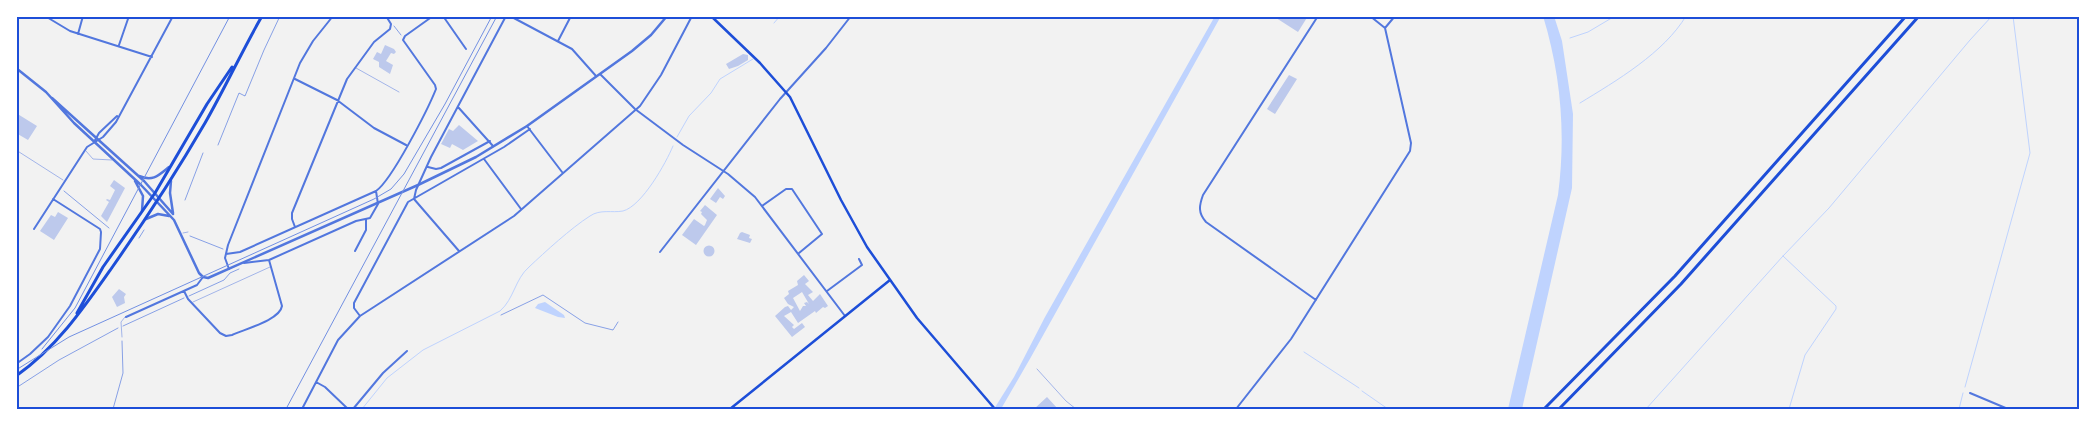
<svg xmlns="http://www.w3.org/2000/svg" width="2095" height="425" viewBox="0 0 2095 425" font-family="'PT Sans',sans-serif">
<style>
.water{fill:#bfd3fe}
.lines{fill:none;stroke-linecap:round;stroke-linejoin:round}
.stream{stroke:#bfd3fe;stroke-width:1}
.building{fill:#bdc9ec;fill-rule:evenodd}
.path{stroke:#1d4ed8;stroke-width:0.5}
.service{stroke:#5277de;stroke-width:0.5}
.minor{stroke:#5277de;stroke-width:2}
.tertiary{stroke:#5277de;stroke-width:2.5}
.secondary{stroke:#1d4ed8;stroke-width:2.5}
.primary{stroke:#1d4ed8;stroke-width:3}
.motorway{stroke:#1d4ed8;stroke-width:3}
.tram{stroke:#7290e2;stroke-width:1}
.rail{stroke:#7290e2;stroke-width:1}
.neatline{fill:none;stroke:#1d4ed8;stroke-width:2}
</style>
<rect width="100%" height="100%" fill="#f2f2f2"/>
<path class="water" d="M1215,16H1221L1031,357L1001,409H994L1014,377L1045,317Z
M1543,16H1554L1562,41L1573,114L1572,188L1522,409H1508L1558,195C1566,134 1561,75 1543,16Z
M545,302L564,315L565,318L558,317L535,308L538,304Z"/>
<g class="lines">
<path class="stream" d="M774,23L780,16
M1570,38L1588,32L1615,16
M1580,103C1616,81 1664,53 1686,16
M677,137L689,116L711,93L720,79L753,59
M1783,256L1836,306V309L1805,355L1789,409
M1304,352L1359,388
M1965,387L2030,153L2013,16
M1362,391L1388,409
M362,409L387,378L423,350L500,311C514,299 515,279 529,267C545,252 571,228 590,216C600,209 612,213 623,211C642,206 666,163 673,146
M1646,409L1783,256L1829,208L1970,40L1992,16
M1959,409L1963,393"/>
</g>
<path class="building" d="M1273,16H1308L1298,32Z
M385,45L394,49L396,52L394,54L391,53L386,61L393,65L390,74L379,67V62L373,59L377,52L381,54Z
M743,54L748,55V60L738,66L729,69L726,64Z
M1289,75L1297,79L1275,114L1267,109Z
M16,113L37,126L28,140L16,133Z
M459,125L478,141L463,150L452,144L450,148L441,144L449,129L453,131Z
M114,180L125,188L107,222L101,216L109,202L106,200L107,199L110,200L115,190L110,186Z
M718,188L725,196L723,199L720,197L716,203L710,199Z
M705,205L717,215L696,245L682,235L694,219L704,226L705,225L707,220L701,214L702,212L700,211Z
M58,212L68,218L54,240L40,231L51,215L55,217Z
M742,232L750,235L749,238L752,239L750,243L737,239L740,233Z
M703.5 251a5.5 5.5 0 1 1 11 0a5.5 5.5 0 1 1-11 0Z
M804,275L809,281L805,284L813,292L808,295L813,301L820,294L828,306L825,308L823,307L816,313L815,311L798,323L791,312L784,316L794,325L792,327L794,329L802,323L805,327L792,337L775,316L785,307L788,306L791,310L794,307L788,304L784,298L789,294L788,291L798,285L797,281ZM802,292L809,304L807,302L804,303L806,306H803L800,311L793,298Z
M119,289L126,294L124,297L125,303L117,307L112,297Z
M1047,397L1058,409H1034Z"/>
<g class="lines">
<path class="path" d="M394,26L401,35
M218,145L239,93L245,96L264,50L280,16
M64,191L109,228
M185,200L203,153
M190,236L223,249
M139,238L144,230
M189,296L224,280L230,273L239,269
M501,315L543,295L585,323L613,330L618,322
M123,326L184,298
M16,388L59,360L118,328
M113,409L123,373L122,341"/>
<path class="service" d="M356,68L399,92
M16,150L63,180
M86,151L93,159L112,160
M183,233L188,232
M193,302L270,267
M122,337L121,322L125,317
M1037,369L1066,401L1076,409"/>
<path class="minor" d="M45,16L70,31L152,57
M443,16L466,49
M510,16L572,49L596,76
M1370,16L1385,28
M1385,28L1395,16
M78,34L83,16
M558,41L571,16
M119,45L129,16
M600,74L635,109L683,145L728,174L755,197L845,316
M295,79L337,100L374,128L406,145
M458,107L493,146
M527,126L562,172
M94,142L99,133L117,116
M484,159L521,209
M428,167L436,169L441,168L490,141
M414,199L416,190L431,157L506,16
M414,199L459,251
M762,206L786,189H792L822,234L799,253
M295,227L292,219V213L347,79L374,42L390,29L391,24L386,16
M34,229L87,147L103,137L116,122L173,16
M355,251L366,230V220
M660,252L780,99L826,48L851,16
M226,254L240,252L376,191C392,180 428,109 436,89L435,85L403,40L405,36L433,16
M244,263L269,260L356,221L370,218L378,204L376,191
M229,269L225,258L228,245L300,63L313,41L333,16
M184,291L188,299L220,333L226,336L232,335C245,329 280,320 282,306L269,260
M827,291L862,265L859,259
M1316,300L1206,222C1198,213 1199,206 1203,195L1318,16
M360,316L354,308V303L408,202L504,147L530,129
M126,317L197,285L203,277
M16,364L30,354L48,337L70,306L100,249L101,232L100,229L53,199
M316,382L325,387L348,409
M1970,393L2008,409
M302,409L338,340L360,316L514,216L640,106L661,75L692,16
M353,409L383,373L407,351
M1236,409L1291,339L1410,151L1411,143L1385,28"/>
<path class="tertiary" d="M16,68L46,92
M46,92L74,123L141,185L174,220L199,273L203,277L208,278L418,185L476,157L527,126L632,51L651,35L667,16
M52,98L144,181L173,214
M139,176C153,182 159,175 169,167
M135,181L143,196L142,211
M171,181L170,193L173,213
M146,219L158,214L169,216"/>
<path class="secondary" d="M711,16L760,63L790,97L841,200L867,247L917,318L995,409
M730,409L890,280"/>
<path class="primary" d="M77,313L103,267L155,193L207,104L232,67
M16,376C56,348 83,309 111,269C144,222 176,173 205,123C225,88 242,51 262,16"/>
<path class="motorway" d="M1544,409L1675,276L1906,16
M1559,409L1681,284L1919,16"/>
<path class="tram" d="M42,349L75,308L230,16
M16,370L69,337L374,199L391,189L404,174L445,104L492,16"/>
<path class="rail" d="M286,409L497,16"/>
</g>
<rect width="2095" height="425" fill="none" stroke="#ffffff" stroke-width="35"/>
<rect x="18" y="18" width="2060" height="390" class="neatline"/>
</svg>
